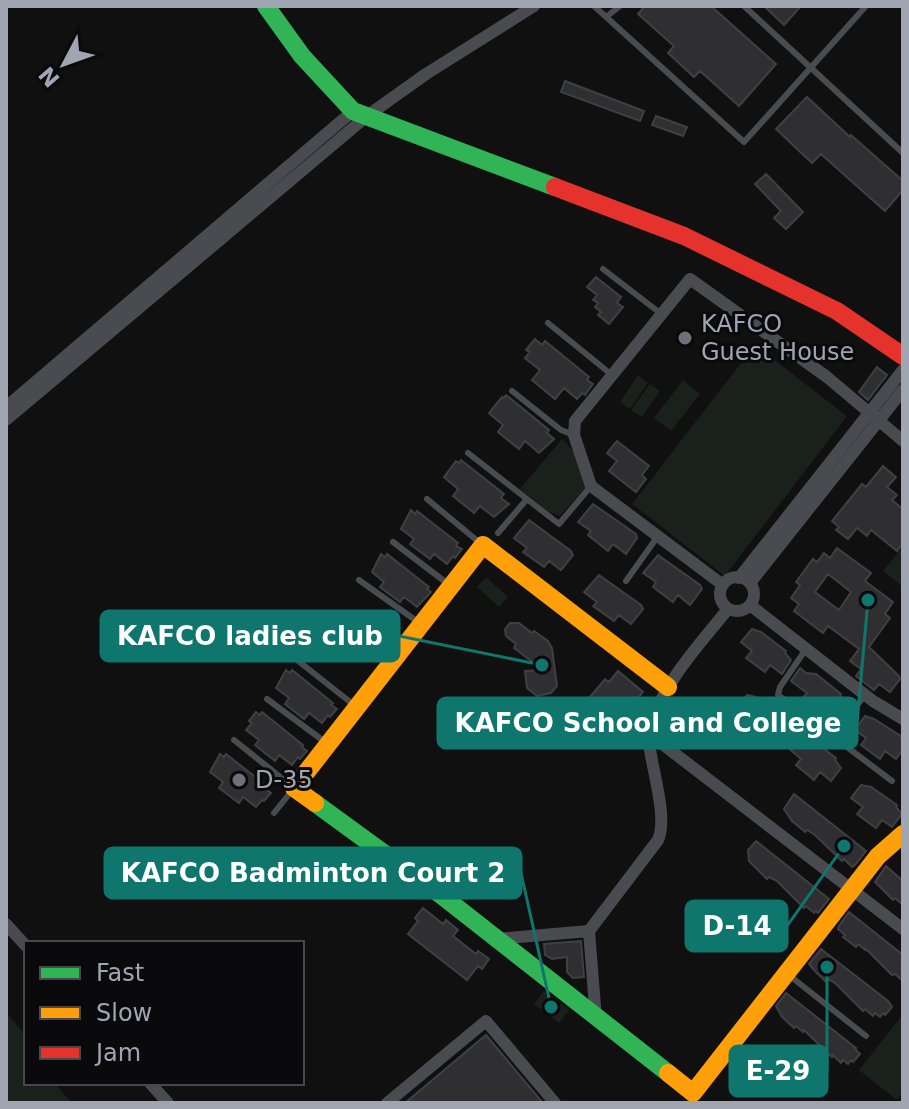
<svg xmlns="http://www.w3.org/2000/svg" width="909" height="1109" viewBox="0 0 909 1109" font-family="'DejaVu Sans',sans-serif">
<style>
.green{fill:#1a201b}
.building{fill:#2f2f31;stroke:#3e4044;stroke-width:2;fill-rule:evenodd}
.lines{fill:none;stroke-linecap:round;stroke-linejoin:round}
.lane{stroke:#4a4b50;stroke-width:6}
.street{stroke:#4a4b50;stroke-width:12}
.fast{stroke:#30b455;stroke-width:18}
.slow{stroke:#ff9f0a;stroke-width:18}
.jam{stroke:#e5322d;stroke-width:18}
.poi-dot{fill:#6e7179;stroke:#0a0a0c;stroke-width:3}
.labels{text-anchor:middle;stroke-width:6;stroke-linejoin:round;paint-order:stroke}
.poi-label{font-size:24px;fill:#a0a5b2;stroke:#0a0a0c;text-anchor:start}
.leader{fill:none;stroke:#0f766e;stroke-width:3}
.callout-dot{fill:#0f766e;stroke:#0a0a0c;stroke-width:3}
.callout{fill:#0f766e;stroke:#0f766e;stroke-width:3}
.callout-label{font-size:26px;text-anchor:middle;font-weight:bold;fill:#fff}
</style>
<rect width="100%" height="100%" fill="#101010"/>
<path class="green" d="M755,345L847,416L725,576L632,504Z
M638,375L648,383L630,409L620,402Z
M683,380L700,394L671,431L654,418Z
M650,384L660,391L642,417L631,410Z
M562,439L577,455L586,487L560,516L549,512L520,489Z
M903,546V587L883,571Z
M486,577L508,597L499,607L477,587Z
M544,991L569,1010L559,1023L534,1004Z
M6,1012L26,1036V1083H58L56,1085L72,1103H6Z
M903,1014V1091L897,1100L859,1070Z"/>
<path class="building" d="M645,6H711L776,64L739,106L700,71L694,77L668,53L674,46L638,14Z
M764,6H801L784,25Z
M565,81L644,111L640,121L561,92Z
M807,97L850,137L851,135L903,181V190L885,211L821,154L812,163L776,129Z
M656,116L687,127L683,136L652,125Z
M766,174L803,212L786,229L774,218L781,211L755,184Z
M596,277L621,297L617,303L623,307L609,324L598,315L601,312L595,307L598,303L593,300L597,295L587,287Z
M535,339L542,345L545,341L589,377L587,380L593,384L585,395L582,393L577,399L564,388L555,399L532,380L540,370L525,358L530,352L526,350Z
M877,367L887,375L868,400L859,392Z
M506,395L549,430L547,433L554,439L539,453L525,441L519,449L498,432L503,425L489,413L502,397L504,398Z
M617,441L649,466L642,475L646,479L636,492L609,471L617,461L607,453Z
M461,460L504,494L501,498L509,504L494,517L480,506L474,513L453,496L458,489L444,477L456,461L459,463Z
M883,466L896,477L887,487L897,495L892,500L903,509V543L897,551L871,530L867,536L857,528L848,539L836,530L839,527L832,521L862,484L866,487Z
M593,504L636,534L637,538L626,554L613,544L608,551L588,535L591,531L578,522Z
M411,510L415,514L417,511L458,543L456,546L462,549L455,558L453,556L447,564L434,554L430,559L410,544L414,539L401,529Z
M529,520L571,551L573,555L561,570L549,561L544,567L523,552L527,548L514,538Z
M837,548L871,573L865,581L893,602L885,614L890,618L869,647L899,676L900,679L890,692L879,684L874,690L856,676L861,669L850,661L859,649L828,626L823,633L794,611L799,604L791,598L800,585L796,582L813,559L817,562L824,553L830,558ZM828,574L851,592L839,610L815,592Z
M381,554L385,557L387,554L429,587L427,589L431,592L417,607L404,597L400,602L380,587L384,582L372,572Z
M658,555L700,585L702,589L690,605L678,595L673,602L653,587L656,582L643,573Z
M599,575L641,605L643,609L631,624L619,615L614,621L593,606L597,602L584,592Z
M510,623H519L532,633L534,631L548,641L552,648L557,686L551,693L537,696L527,688L525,671L543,670L514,648L516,644L506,636L505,629Z
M752,629L761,632L786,651L785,653L791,660L782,674L770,665L765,672L746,658L752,651L741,642Z
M800,668L806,673L816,674L841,694L840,696L846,703L836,716L825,708L819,715L801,700L807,693L791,681Z
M286,670L290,673L292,670L333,703L331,705L337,709L330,717L328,715L322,723L309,713L304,719L285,704L289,698L276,688Z
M618,671L643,692L634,703L639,708L609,745L574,716L605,679L609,682Z
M747,695L756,697L782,717L780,719L784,724L800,738L811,739L836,758L835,760L841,768L831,781L820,772L814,780L796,765L801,759L777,738L766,730L760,738L742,723L747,716L736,708Z
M256,712L260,715L262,712L303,745L302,747L307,751L300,759L298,757L292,765L279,755L275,761L255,745L259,740L246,730L252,723L249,721Z
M865,716L874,719L901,736L903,749L896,759L885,751L880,759L861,745L866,738L855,730Z
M220,754L224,757L226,754L268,787L266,789L271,793L264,801L262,800L256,807L243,797L239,803L219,788L223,782L210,772Z
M861,785L871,787L897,805L896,807L902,814L892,827L882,820L876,828L857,814L863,807L851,798Z
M794,794L866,851L855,865L852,867L844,859L842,861L815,835L807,830L805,832L792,821L784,809Z
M756,841L829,899L818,913L816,911L814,913L806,906L804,908L777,881L769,877L767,879L749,861L748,850Z
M886,866L903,881V905L895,898L893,900L875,882Z
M423,908L443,924L446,920L458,930L453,936L476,954L478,951L489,959L482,969L478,966L467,980L408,934L418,921L415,918Z
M849,912L903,955V981L895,974L892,975L866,949L865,950L858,944L856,947L843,937L845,935L838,929L839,926Z
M581,941L584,977L573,978L567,972V957L552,959L545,955L544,944Z
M821,949L888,1001L892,1007L885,1015L883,1013L880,1017L875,1013L873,1016L865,1009L863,1011L836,984L828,979L826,982L814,970L809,964Z
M786,993L856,1048L855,1049L860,1054L853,1062L851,1060L848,1064L843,1060L841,1063L833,1055L832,1057L804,1030L803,1032L796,1026L794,1028L782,1017L776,1006Z
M486,1035L543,1103H405Z"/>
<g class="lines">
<path class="lane" d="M594,6L744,142L866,6
M744,6L903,153
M606,17L620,6
M603,269L660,313
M548,323L612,375
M512,391L561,430L574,435
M468,453L559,524L591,486
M427,499L480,543
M498,533L527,499
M393,542L448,584
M359,580L418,622
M626,581L658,536
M329,620L387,663
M806,649L780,687L778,695L892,781
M297,660L354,705
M267,699L325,742
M833,737L865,695
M234,740L294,788L274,813
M790,976L866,1036"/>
<path class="street" d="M6,407L353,111
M6,420L367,116L426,74L534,6
M720 594a17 17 0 1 1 34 0a17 17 0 1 1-34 0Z
M739,578L903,370
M750,583L903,390
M723,585L591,486L574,435L575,421L690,279L827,377L903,441
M750,605L873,701L903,719
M728,609C698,646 661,685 648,733L903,929
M6,924L26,946
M589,931L596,1019
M496,939L589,931L658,840C669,815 649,762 648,733
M150,1083L168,1103
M387,1103L486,1021L555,1103"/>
<path class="fast" d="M266,6L302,56L353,111L555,187
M315,803L441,895L668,1073"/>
<path class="slow" d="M315,803L294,788L483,545L668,687
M668,1073L693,1093L878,856L903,834"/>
<path class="jam" d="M555,187L684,236L837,311L903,356"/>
</g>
<g class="poi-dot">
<circle cx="685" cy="338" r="8"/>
<circle cx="239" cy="780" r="8"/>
</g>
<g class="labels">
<g class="poi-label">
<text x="701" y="332">KAFCO<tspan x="701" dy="28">Guest House</tspan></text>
<text x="255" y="788">D-35</text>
</g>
</g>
<path class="leader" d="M542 665L399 636M868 600L857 723M551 1007L521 873M844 846L787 926M827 967L827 1071"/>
<g class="callout-dot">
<circle cx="542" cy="665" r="8"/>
<circle cx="868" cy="600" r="8"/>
<circle cx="551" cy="1007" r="8"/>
<circle cx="844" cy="846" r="8"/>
<circle cx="827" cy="967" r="8"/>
</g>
<g class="callout">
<rect x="101" y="611" width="298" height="50" rx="8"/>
<rect x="438" y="698" width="419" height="50" rx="8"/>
<rect x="105" y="848" width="416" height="50" rx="8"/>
<rect x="686" y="901" width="101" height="50" rx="8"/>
<rect x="730" y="1046" width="97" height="50" rx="8"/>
</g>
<g class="callout-label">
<text x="250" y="645">KAFCO ladies club</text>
<text x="648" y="732">KAFCO School and College</text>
<text x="313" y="882">KAFCO Badminton Court 2</text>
<text x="737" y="935">D-14</text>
<text x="778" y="1080">E-29</text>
</g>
<rect width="909" height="1109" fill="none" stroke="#a0a5b2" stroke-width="16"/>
<rect x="24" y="941" width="280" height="144" fill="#0a0a0c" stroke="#46484e" stroke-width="2"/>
<rect x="40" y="967" width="40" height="12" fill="#30b455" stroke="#46484e" stroke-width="2"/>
<text x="96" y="981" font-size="24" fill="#a0a5b2">Fast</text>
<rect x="40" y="1007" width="40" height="12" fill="#ff9f0a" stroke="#46484e" stroke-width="2"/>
<text x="96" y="1021" font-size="24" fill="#a0a5b2">Slow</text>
<rect x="40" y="1047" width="40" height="12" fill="#e5322d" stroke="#46484e" stroke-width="2"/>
<text x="96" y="1061" font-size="24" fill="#a0a5b2">Jam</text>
<g transform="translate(64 64) rotate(229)" stroke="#0a0a0c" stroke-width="6" paint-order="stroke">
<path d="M0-6L14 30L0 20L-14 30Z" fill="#a0a5b2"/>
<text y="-12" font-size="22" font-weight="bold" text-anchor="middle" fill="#a0a5b2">N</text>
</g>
</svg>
